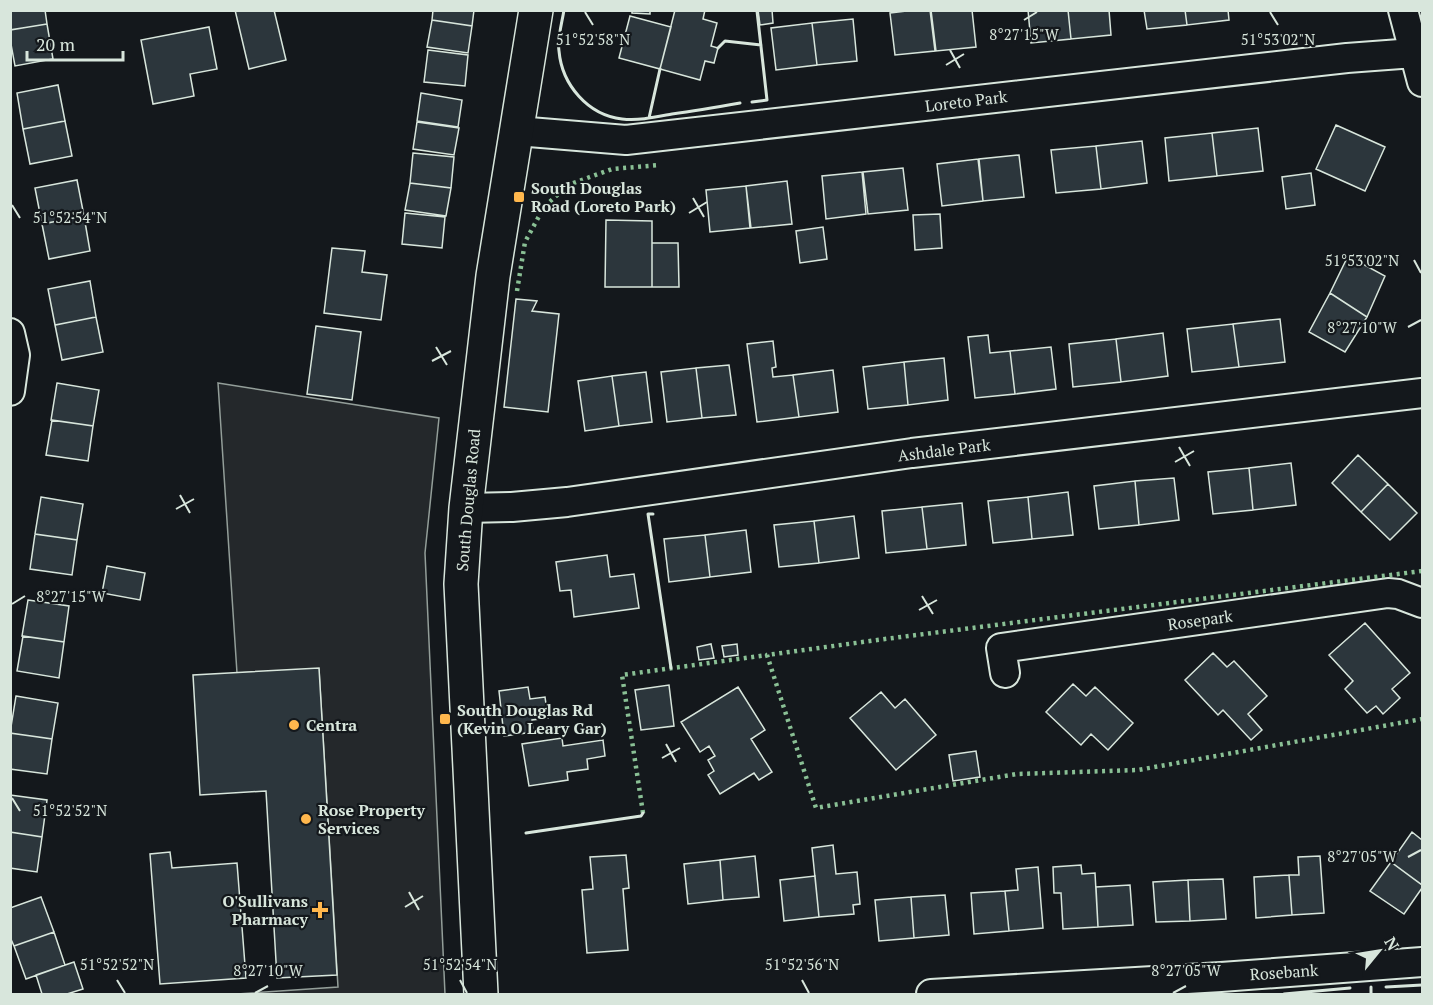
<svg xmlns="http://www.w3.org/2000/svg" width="1433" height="1005" viewBox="0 0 1433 1005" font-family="'PT Serif',serif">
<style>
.parking{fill:#24282b;stroke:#939e99;stroke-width:1.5}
.building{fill:#2c363c;stroke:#d8e6dc;stroke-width:1.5}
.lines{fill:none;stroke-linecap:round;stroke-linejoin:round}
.minor-casing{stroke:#d8e6dc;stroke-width:32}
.secondary-casing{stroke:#d8e6dc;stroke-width:36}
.minor{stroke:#14181c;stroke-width:28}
.secondary{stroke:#14181c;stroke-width:33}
.hedge{stroke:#8ac095;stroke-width:4.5;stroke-dasharray:3 4.5;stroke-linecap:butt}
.wall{stroke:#d8e6dc;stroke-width:3}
.ticks{fill:none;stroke:#d8e6dc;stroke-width:2}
.poi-dot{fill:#ffb74d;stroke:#14181c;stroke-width:2}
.labels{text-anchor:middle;stroke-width:4.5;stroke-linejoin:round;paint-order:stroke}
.street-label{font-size:16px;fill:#d8e6dc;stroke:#14181c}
.poi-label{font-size:16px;font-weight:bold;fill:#d8e6dc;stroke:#14181c;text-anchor:start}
.ticks-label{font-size:15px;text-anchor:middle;fill:#d8e6dc;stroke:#14181c;stroke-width:4.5;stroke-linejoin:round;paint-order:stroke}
</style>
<rect width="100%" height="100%" fill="#14181c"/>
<path class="parking" d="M218,383L439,418L425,553L445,994H237L338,987L319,669L237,673Z"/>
<path class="building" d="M10,10H45L47,24L10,30Z
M235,10H274L286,60L249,69Z
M433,10H474L472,26L432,20Z
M632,10H650V14L632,13Z
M675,10H705L703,19L717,23L711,46L718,48L714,63L705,61L700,80L660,69Z
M758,10H772L773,23L760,25Z
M915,10H930L935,51L895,55L890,13Z
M931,10H972L976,47L936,51Z
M1028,10H1068L1071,39L1031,43Z
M1068,10H1109L1111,35L1071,39Z
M1144,10H1185L1187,25L1147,29Z
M1185,10H1228L1229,20L1187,25Z
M630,16L671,27L660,69L619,58Z
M853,19L857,61L817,65L812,23Z
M432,20L472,26L468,53L427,47Z
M812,23L817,65L776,70L771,28Z
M47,24L53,59L15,66L10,39V30Z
M209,27L217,69L190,74L194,96L153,104L141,40Z
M428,50L468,55L465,86L424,82Z
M58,85L65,121L23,129L17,93Z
M421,93L462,100L458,127L417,121Z
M65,121L72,156L30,164L23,129Z
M417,122L459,128L454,155L413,149Z
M1336,125L1385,147L1365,191L1316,169Z
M1258,128L1263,171L1217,176L1212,133Z
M1212,133L1217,176L1169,181L1165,138Z
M1142,141L1147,183L1101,189L1096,146Z
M1096,146L1101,189L1056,193L1051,150Z
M413,153L454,157L451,188L410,183Z
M1019,155L1024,197L983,201L979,159Z
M978,159L983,201L942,206L937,164Z
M903,168L908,210L868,214L863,172Z
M862,172L866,214L826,219L822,176Z
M1311,173L1315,205L1286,209L1282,177Z
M77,180L84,216L42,224L35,188Z
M787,181L792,224L751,228L746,186Z
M410,183L451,188L446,216L405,210Z
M746,186L750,228L710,232L706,190Z
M405,213L445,217L442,248L402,244Z
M940,214L942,248L915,250L913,215Z
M84,216L90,251L49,259L42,224Z
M606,220L652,221V287H605Z
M823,227L827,259L800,263L796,231Z
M652,243H678L679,287H652Z
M332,248L365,251L362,272L387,275L381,320L324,313Z
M1348,256L1385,276L1367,317L1330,293Z
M90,281L96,317L55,325L48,289Z
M1330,293L1367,317L1345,352L1309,332Z
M516,299L537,301L532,311L559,314L548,412L504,407Z
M96,317L103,352L62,360L55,325Z
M1280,319L1285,362L1239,367L1233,324Z
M1233,324L1239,367L1192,372L1187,329Z
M316,326L361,332L352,400L307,394Z
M1163,333L1168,376L1121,382L1116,339Z
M988,335L990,353L1010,351L1015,394L975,398L968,337Z
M1116,339L1121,382L1073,387L1069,344Z
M773,341L776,367L772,368L773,377L793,375L799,417L757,422L747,344Z
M1051,347L1056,389L1015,394L1010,351Z
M944,358L948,400L908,405L904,362Z
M904,362L908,405L868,409L863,367Z
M729,365L736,415L702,418L696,368Z
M696,368L702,418L667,422L661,372Z
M833,370L838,412L799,417L793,375Z
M646,372L652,422L619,426L612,376Z
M612,376L619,426L585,431L578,381Z
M57,383L99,390L93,426L51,420Z
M52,420L93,426L88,461L46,455Z
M1358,455L1388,484L1361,512L1332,483Z
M1291,463L1296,505L1253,510L1249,468Z
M1249,468L1253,510L1213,514L1208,472Z
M1174,478L1179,520L1139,525L1135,481Z
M1135,481L1139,525L1099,529L1094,486Z
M1388,484L1417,513L1390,540L1361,512Z
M1068,492L1073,535L1032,539L1028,497Z
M41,497L83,504L77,540L35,534Z
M1028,497L1032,539L993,543L988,501Z
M962,503L966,545L927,549L922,507Z
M922,507L927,549L886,553L882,511Z
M854,516L859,558L819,563L814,521Z
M814,521L819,563L779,567L774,525Z
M746,530L751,572L710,577L705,535Z
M35,534L77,540L72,575L30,569Z
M705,535L710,577L669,582L664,539Z
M607,555L610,577L634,574L639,608L574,617L571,590L560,591L556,562Z
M107,566L145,573L140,600L102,593Z
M28,600L69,606L64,642L22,636Z
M1365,623L1410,673L1392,689L1400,698L1383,714L1376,706L1367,713L1345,689L1353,681L1329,655Z
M23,636L64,642L59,678L17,671Z
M711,644L714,658L699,660L697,647Z
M737,644L738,655L724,657L722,646Z
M1213,653L1227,667L1234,661L1267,696L1248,714L1262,730L1251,740L1223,710L1218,715L1185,680Z
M319,668L337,975L277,978L266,791L200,795L193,675Z
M1073,684L1086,696L1095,687L1133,723L1108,750L1091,734L1081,745L1046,712Z
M669,685L674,726L641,730L635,690Z
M528,687L530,699L545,697L548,718L532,720L533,732L504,736L499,691Z
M738,687L765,730L751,739L772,772L759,780L754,773L720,794L708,775L714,771L708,760L715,756L709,746L700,752L681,722Z
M881,692L895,708L905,699L936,735L896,770L850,718Z
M16,696L58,703L52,739L10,733Z
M10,733L52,739L47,774L10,769Z
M562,738L563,746L603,740L605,756L587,759L588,769L567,772L568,780L529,786L522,744Z
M976,751L980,777L953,781L949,755Z
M10,795L47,800L42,837L10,832Z
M10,832L42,837L37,872L10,868Z
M1412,832L1422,840V885L1391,862Z
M833,845L836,874L857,872L860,904L853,905L854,914L819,917L812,848Z
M170,852L172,868L237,863L246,978L160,984L150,854Z
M626,855L629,888L623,889L628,950L587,953L582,890L593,889L590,857Z
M755,856L759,897L723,900L720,860Z
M1320,856L1324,913L1292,915L1289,875H1299L1298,857Z
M720,860L723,900L688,904L684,864Z
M1391,862L1422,885V888L1404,914L1370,891Z
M1081,865L1082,874L1095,873L1098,927L1063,929L1061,893H1054L1053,867Z
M1038,867L1043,928L1009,931L1005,891L1018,890L1016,869Z
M1289,875L1292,915L1256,918L1254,877Z
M815,876L819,917L784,921L780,880Z
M1223,879L1226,919L1190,921L1188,880Z
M1188,880L1190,921L1156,922L1153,882Z
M1130,885L1133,925L1098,927L1096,887Z
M1005,891L1009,931L974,934L971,893Z
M945,895L949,935L914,938L911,897Z
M41,897L54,932L14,946L10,937V908Z
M911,897L914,938L879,941L875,900Z
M54,932L65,965L26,979L14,946Z
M74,962L83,989L67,994H42L36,975Z"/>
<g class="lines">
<g class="minor-casing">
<path id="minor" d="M1403,10L1422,82
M517,131L626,140L1347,58L1414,53
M10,333L15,355L10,391
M466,508L512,507L567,502L912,453L1422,393
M1005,673L1001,648L1388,593L1398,594L1422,603
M931,994L1221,977L1422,962"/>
</g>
<g class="secondary-casing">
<path id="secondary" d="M481,994L461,584L466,508L493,276L536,10"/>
</g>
<use href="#minor" class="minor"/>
<use href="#secondary" class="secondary"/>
<path class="hedge" d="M517,291L525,242L544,207L568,185L612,169L660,165
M1422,571L885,639L767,655L816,808L1017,774L1138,770L1422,719
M643,813L622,675L767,655"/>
<path class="wall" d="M564,10C562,23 557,39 559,51C562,85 588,115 622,119C639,121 656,117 672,114C695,111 718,107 740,103
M718,48L725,41L761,45
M752,102L767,100L757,11
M649,118L660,69
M653,514H648L671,668
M526,833L641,816L643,813
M1371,987V994
M1386,987L1422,985
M1284,994L1350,988"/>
</g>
<path class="ticks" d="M585,12L593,25M1270,12L1278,25M1024,20L1037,12M950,50L960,68M946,65L964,54M693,198L704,217M12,205L20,218M689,213L707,202M1414,260L1421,273M1408,327L1421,320M436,347L447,365M432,361L451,351M1179,447L1190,466M1175,462L1194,451M180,495L190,513M176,509L194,499M922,596L933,614M12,604L25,596M919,610L937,600M666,744L676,762M662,758L680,748M12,798L20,811M1408,857L1421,850M409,892L419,910M405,907L423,896M117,980L125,993M460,980L467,993M802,980L809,993M255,993L268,986M1173,993L1186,986"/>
<g class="poi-dot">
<rect x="513" y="191" width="12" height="12" rx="3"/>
<rect x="439" y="713" width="12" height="12" rx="3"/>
<circle cx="294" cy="725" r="6"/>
<circle cx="306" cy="819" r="6"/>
<path d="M317 901h6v6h6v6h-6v6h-6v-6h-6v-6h6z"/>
</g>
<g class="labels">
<g class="street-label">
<text transform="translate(966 101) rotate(-7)" y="6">Loreto Park</text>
<text transform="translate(944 450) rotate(-7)" y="6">Ashdale Park</text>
<text transform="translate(468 500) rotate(-85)" y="6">South Douglas Road</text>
<text transform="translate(1200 620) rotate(-8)" y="6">Rosepark</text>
<text transform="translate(1284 972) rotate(-4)" y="6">Rosebank</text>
</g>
<g class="poi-label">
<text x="531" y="194">South Douglas<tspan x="531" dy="18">Road (Loreto Park)</tspan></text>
<text x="457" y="716">South Douglas Rd<tspan x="457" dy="18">(Kevin O Leary Gar)</tspan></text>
<text x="306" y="731">Centra</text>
<text x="318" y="816">Rose Property<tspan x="318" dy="18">Services</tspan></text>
<text x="308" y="907" text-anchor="end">O'Sullivans<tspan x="308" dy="18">Pharmacy</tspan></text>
</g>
</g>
<g class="ticks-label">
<text x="1024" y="40">8°27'15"W</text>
<text x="1278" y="45">51°53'02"N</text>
<text x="593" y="45">51°52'58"N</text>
<text x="70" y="223">51°52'54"N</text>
<text x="1362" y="266">51°53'02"N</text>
<text x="1362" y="333">8°27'10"W</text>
<text x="71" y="602">8°27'15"W</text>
<text x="70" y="816">51°52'52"N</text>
<text x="1362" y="862">8°27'05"W</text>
<text x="117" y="970">51°52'52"N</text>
<text x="460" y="970">51°52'54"N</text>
<text x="802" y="970">51°52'56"N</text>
<text x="268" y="976">8°27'10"W</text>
<text x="1186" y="976">8°27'05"W</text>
</g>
<rect width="1433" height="1005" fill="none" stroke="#d8e6dc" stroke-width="24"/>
<g transform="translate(1379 951) rotate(60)" stroke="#14181c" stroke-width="4.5" paint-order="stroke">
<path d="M0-4.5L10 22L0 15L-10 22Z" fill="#d8e6dc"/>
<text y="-9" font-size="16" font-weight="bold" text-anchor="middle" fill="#d8e6dc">N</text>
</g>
<path d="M27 51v9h96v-9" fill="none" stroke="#d8e6dc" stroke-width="3"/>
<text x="36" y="51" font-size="18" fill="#d8e6dc" stroke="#14181c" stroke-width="4.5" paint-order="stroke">20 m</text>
</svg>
